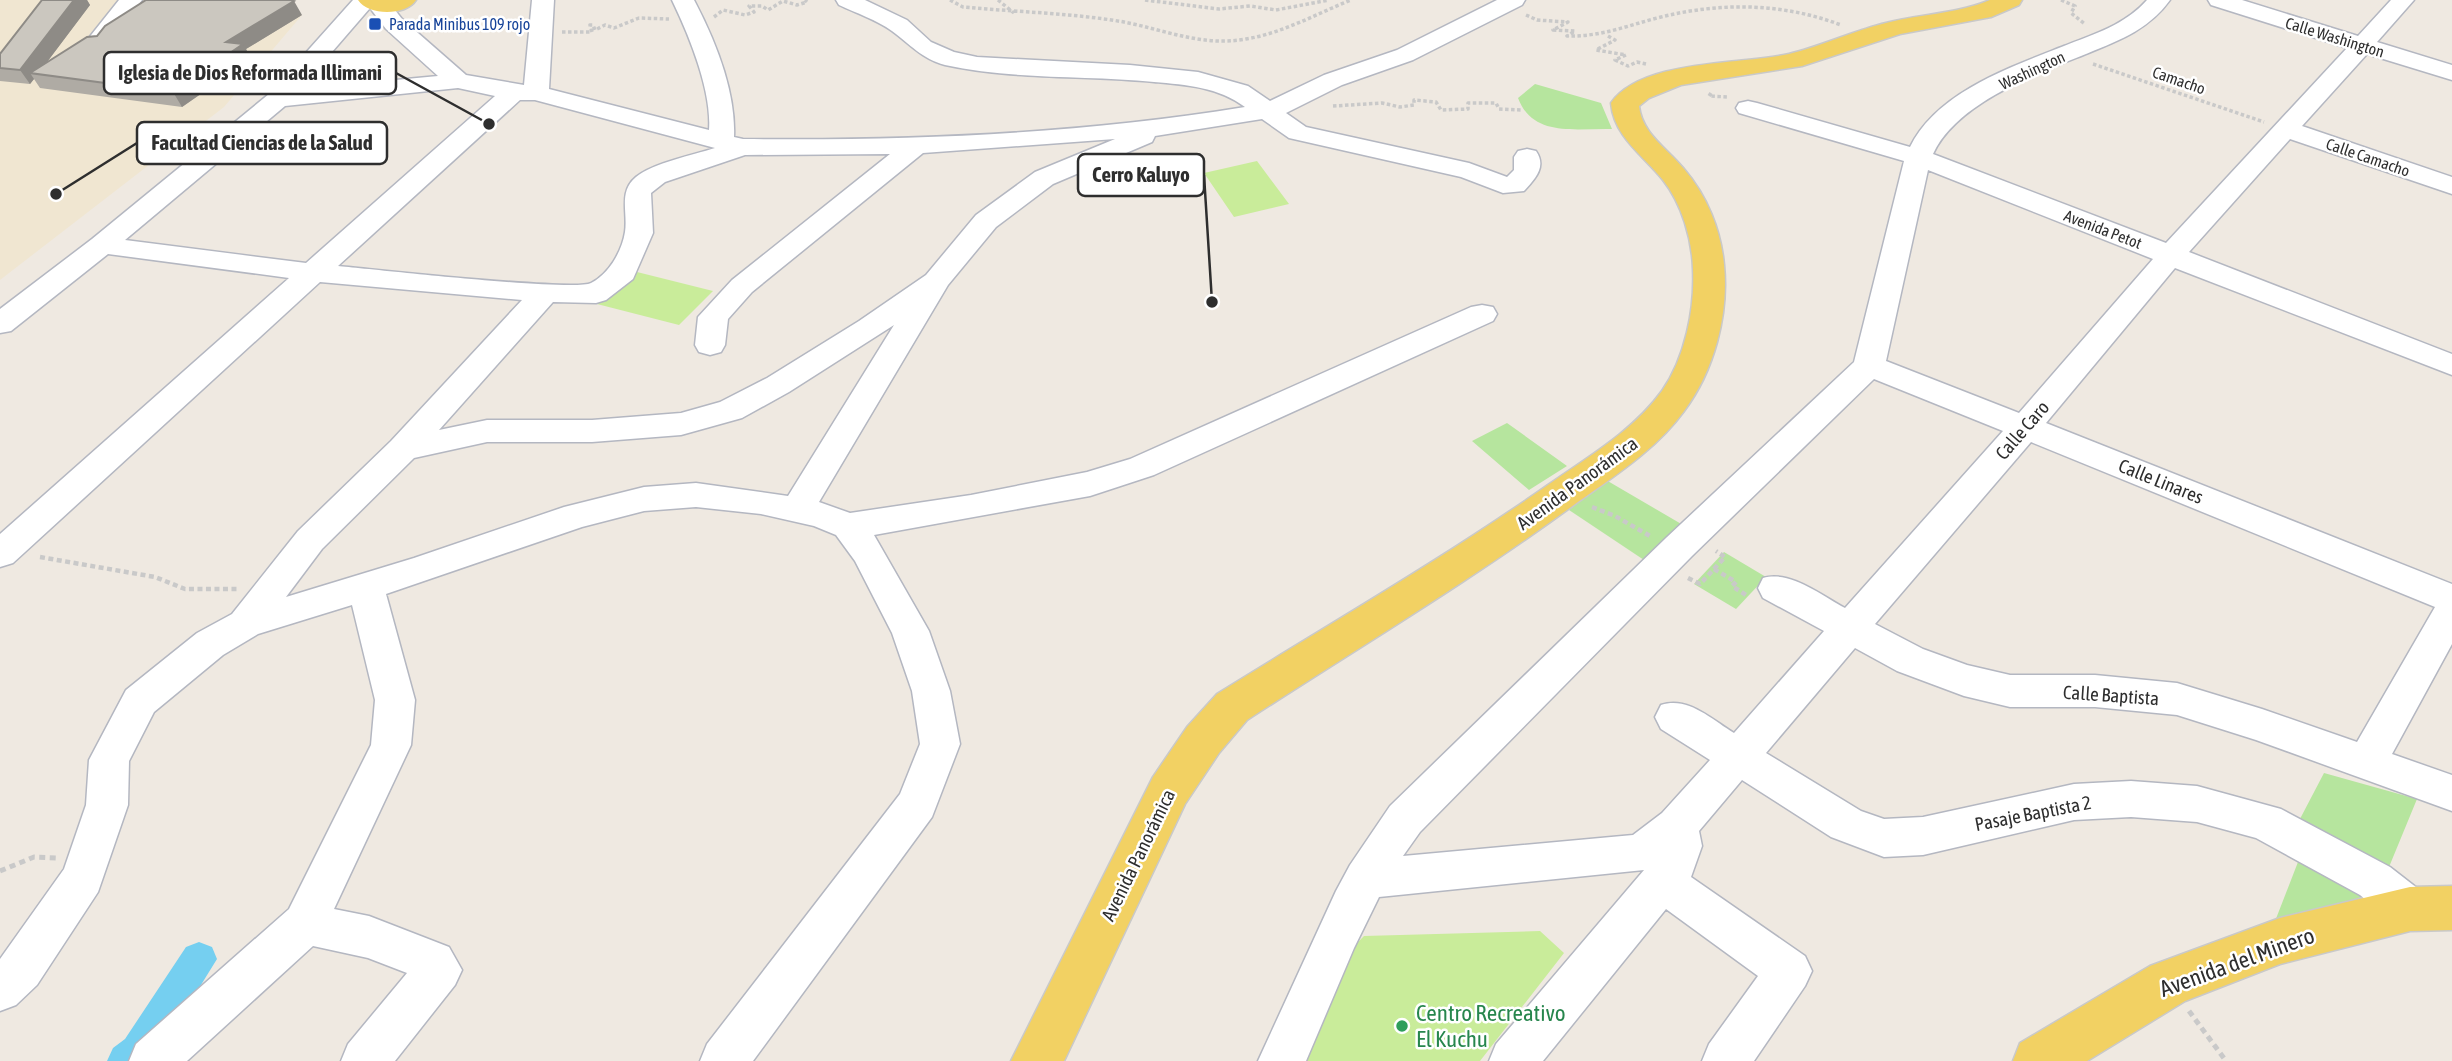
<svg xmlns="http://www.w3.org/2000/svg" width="2452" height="1061" viewBox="0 0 2452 1061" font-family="'Asap Condensed',sans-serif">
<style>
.education{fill:#f0e6d1}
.green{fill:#b6e59e}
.pitch{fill:#c9ec9a}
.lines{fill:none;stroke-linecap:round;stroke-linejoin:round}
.canal{fill:#75cff0;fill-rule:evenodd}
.minor-casing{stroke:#b4b7c1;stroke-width:3}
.major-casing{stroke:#c9c9c9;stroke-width:3}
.path-far2{stroke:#c9c9c9;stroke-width:3.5;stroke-dasharray:3.5 2.5;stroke-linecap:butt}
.path-far1{stroke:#c9c9c9;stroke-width:4.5;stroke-dasharray:5 3.5;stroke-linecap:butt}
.path{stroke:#c9c9c9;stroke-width:5;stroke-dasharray:6 4.5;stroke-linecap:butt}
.minor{fill:#fff;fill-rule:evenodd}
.major{fill:#f2d163;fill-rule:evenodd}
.wall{fill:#afaba4}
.shaded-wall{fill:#8e8b86}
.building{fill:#cbc7bf;stroke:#8e8b86;stroke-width:2}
.transit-dot{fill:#1a4fb4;stroke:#fff;stroke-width:2.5}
.leisure-dot{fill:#2e9e5b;stroke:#fff;stroke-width:2.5}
.labels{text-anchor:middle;stroke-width:5;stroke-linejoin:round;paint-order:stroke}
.far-transit-label{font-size:16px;fill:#164399;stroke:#fff;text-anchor:start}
.far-street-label{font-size:16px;fill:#2e2e2e;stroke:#fff}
.street-label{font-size:19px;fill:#2e2e2e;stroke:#fff}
.near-street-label{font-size:23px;fill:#2e2e2e;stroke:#fff}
.near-leisure-label{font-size:23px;fill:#27864d;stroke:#fff;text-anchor:start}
.leader{fill:none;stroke:#2e2e2e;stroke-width:2.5}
.callout-dot{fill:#2e2e2e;stroke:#fff;stroke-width:2.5}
.callout{fill:#fff;stroke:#2e2e2e;stroke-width:2.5}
.callout-label{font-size:21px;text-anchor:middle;font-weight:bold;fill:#2e2e2e}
</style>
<rect width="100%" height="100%" fill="#efe9e1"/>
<path class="education" d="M0,0H217L302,15L224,107L0,280Z"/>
<path class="green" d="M1535,84L1601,103L1612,129C1576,128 1533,138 1518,98Z
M1507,423L1567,466L1529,490L1472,441Z
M1606,480L1683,525L1644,560L1569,510Z
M1724,552L1766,577L1736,609L1694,584Z
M2324,773L2417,799L2382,884L2290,838Z
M2298,862L2365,896L2272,929Z"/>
<path class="pitch" d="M1257,161L1289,204L1234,217L1204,173Z
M633,271L713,291L679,325L597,304Z
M1540,931L1564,953L1480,1061H1282L1310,991L1364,936Z"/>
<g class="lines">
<path class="canal" d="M199,942L212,947L217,959L154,1061H107L113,1048L125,1039L186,947Z"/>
<g class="minor-casing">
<path id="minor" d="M119,0H142L104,49H88L84,44Z
M353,0H387L402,19L466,75L524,85L532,0H554L549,89L709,130C712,91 689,35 672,0H694C715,40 736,91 734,137L743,139C911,141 1080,134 1245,107C1218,87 1187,85 1154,82C1085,75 1013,80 945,65C922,59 910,44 892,31C877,20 856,13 839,5L836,0H865L907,20L931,42L954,52L977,57L1130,65L1198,72L1248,86L1270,101L1324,75L1397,50L1497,0H1525L1522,5L1413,60L1342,85L1286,113L1306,127L1469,163L1507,177L1514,170V157L1518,151L1527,149L1536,151C1547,167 1535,179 1524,191L1503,193L1461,177L1289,138L1262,119L1155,136L1152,142L1053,184L996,227L948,285L819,502L850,513L971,495L1087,472L1130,459L1471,307L1482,305L1493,307L1497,314L1493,321L1154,475L1090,496L874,535L929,631L950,691L960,744L932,817L753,1061H700L707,1044L900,794L920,744L912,691L892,633L855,561L836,535L814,526L761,514L696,507L644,511L582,527L386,594L415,700L411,745L334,909L369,916L449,947L462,970L455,985L395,1061H341L348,1044L407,973L368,958L313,946L187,1061H129L136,1044L289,909L371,745L375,700L352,605L258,634L223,655L154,712L129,761L128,805L98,892L37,985L16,1005L0,1011V959L64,869L86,805L89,760L126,690L197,633L232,614L298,531L391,441L522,300L320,282L13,563L0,567V534L289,278L108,254L11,331L0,333V309L92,239L269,94ZM370,8L386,29L438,76L300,89ZM458,88L495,96L306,263L125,240L285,106ZM520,100H535L715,148C693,155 653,163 636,177C618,192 628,212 625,232C622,251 609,274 591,283C574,292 372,269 338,266ZM1115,139L1035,172L976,215L926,275L859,321L767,378L720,402L681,413L592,420H487L439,430L553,302L596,303L606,300L633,279L653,233L651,193L665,182L745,155L890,154L732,280L698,317L695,345L699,352L710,355L721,352L725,345L728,319L752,292L923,153ZM894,325L788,496L696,483L644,487L564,507L414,558L286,597L322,549L414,458L487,442H592L681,435L742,418L789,392Z
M2147,0H2170C2148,31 2115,42 2081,56C2033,75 1956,104 1933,154L2166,243L2347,48L2211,5L2208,0H2242L2358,36L2391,0H2414L2377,42L2452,65V80L2367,54L2302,126L2452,177V194L2290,139L2189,252L2452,354V375L2175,268L2046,423L2452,584V644L2392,754L2452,775V811L2256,740L2177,715L2095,707H2010L1964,696L1897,671L1855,648L1766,753L1861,811L1884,819L1923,817L2074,784L2131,781L2197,786L2281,809L2390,867L2426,895L2432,909L2426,923L2410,929L2394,923L2360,895L2256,838L2197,822L2131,817L2074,820L1923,855L1884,857L1831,837L1742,780L1699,831L1702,846L1691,877L1805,956L1812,971L1805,986L1754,1061H1702L1709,1044L1758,976L1666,909L1543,1061H1489L1496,1044L1644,870L1379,897L1354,948L1306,1061H1258L1336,891L1350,865L1390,806L1666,538L1854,362L1904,161L1739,113L1736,108L1739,103L1748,101L1757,103L1910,147C1937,92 2011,67 2064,46C2094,34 2125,25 2147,0ZM1928,170L2153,259L2019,413L1886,361ZM1874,379L2003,431L1845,608C1821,595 1790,570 1763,578L1758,588L1763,598L1824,631L1734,733C1711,719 1688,696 1661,705L1655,717L1661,729L1710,760L1662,813L1633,835L1403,856L1420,832L1692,556ZM2031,442L2435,607L2357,742L2262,709L2177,683L2095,675H2010L1967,665L1923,649L1875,624Z"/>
</g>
<g class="major-casing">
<path id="major" d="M358,0H416C406,16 368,16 358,0Z
M1990,0H2022L2019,5L1991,17L1900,34L1802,66L1681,85L1649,98L1639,106C1642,134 1667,148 1684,169C1707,196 1721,230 1724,265C1729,315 1714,371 1684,411C1655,451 1611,478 1571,507C1467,583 1356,649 1247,720L1219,753L1185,804L1064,1061H1011L1153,777L1187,727L1217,694C1328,625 1441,560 1548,485C1588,457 1633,431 1662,391C1685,358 1695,309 1693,269C1692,239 1682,204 1663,180C1643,155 1614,137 1611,103C1642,59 1741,65 1789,54C1822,46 1853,31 1886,23C1920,14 1957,14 1990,0Z
M2452,886V930L2410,931L2280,964L2185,1001L2087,1061H2013L2020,1043L2150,966L2280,918L2410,887Z"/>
</g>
<path class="path-far2" d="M950,0L963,7C1016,12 1072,13 1124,22C1165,30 1203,47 1246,39C1283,33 1316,14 1351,0
M998,0L1014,13
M1145,0L1219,9L1250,6L1276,10L1329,0
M2061,0L2075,6L2071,13L2085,24
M1526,15L1537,20L1568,22L1553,30L1575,31L1567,36C1601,37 1629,25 1661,17C1722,2 1783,3 1841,25
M714,17L723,10L745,15L754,12L749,6H762L768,10L783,1L797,5L807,2L805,0
M562,32H592L590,25H593L595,30L605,25L614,28L639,18L669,19
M1608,36L1615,40L1596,50L1626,55L1615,60L1628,66L1637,62L1646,64
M2093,64L2264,122
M1711,93L1709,96L1728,97
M1333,106L1382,103L1400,107L1414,105V100L1436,102L1441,110L1468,109V103H1496L1499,109L1522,110"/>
<path class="path-far1" d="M1592,507L1615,516L1650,536
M40,557L155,577L185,589H237
M1714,569L1725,557L1716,551
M1688,578L1700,584L1714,569L1736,582L1732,586L1746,595"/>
<path class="path" d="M0,871L34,857L56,858
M2189,1011L2226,1061"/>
<use href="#minor" class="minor"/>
<use href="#major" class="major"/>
</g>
<path class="wall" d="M42,0H87L90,5L47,62L302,15L246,49L251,59L182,107L40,88L34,79L30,84L0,81V54Z"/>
<path class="shaded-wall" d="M74,0H87L90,5L38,74L30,73L34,79L30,84L20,70Z
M294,1L302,15L246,49L251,59L182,107L173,92L226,42Z"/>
<path class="building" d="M42,0H74L20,70L0,68V54Z
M146,0H291L294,1L226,42L243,44L173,92L30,73L87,37L97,36L105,26Z"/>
<rect class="transit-dot" x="368" y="17" width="14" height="14" rx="3.5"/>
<circle class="leisure-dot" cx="1402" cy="1026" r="7"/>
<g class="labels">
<g class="far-transit-label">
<text x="389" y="30">Parada Minibus 109 rojo</text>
</g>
<g class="far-street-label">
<text transform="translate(2335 37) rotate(17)" y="6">Calle Washington</text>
<text transform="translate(2032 70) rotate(-25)" y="6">Washington</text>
<text transform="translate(2179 80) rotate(19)" y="6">Camacho</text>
<text transform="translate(2368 157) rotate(19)" y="6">Calle Camacho</text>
<text transform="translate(2103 229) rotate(21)" y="6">Avenida Petot</text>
</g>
<g class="street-label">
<text transform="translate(2022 430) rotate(-49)" y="7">Calle Caro</text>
<text transform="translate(2161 481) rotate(22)" y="7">Calle Linares</text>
<text transform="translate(1577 483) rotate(-36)" y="7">Avenida Panorámica</text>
<text transform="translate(2111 695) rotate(4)" y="7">Calle Baptista</text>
<text transform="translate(2033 813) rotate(-11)" y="7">Pasaje Baptista 2</text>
<text transform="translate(1138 855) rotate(-64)" y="7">Avenida Panorámica</text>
</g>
<g class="near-street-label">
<text transform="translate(2237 962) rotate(-20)" y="8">Avenida del Minero</text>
</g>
<g class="near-leisure-label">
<text x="1416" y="1021">Centro Recreativo<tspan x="1416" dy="26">El Kuchu</tspan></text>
</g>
</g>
<path class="leader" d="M489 124L396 73M56 194L137 143M1212 302L1204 175"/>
<g class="callout-dot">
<circle cx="489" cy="124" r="7"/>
<circle cx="56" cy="194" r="7"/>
<circle cx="1212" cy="302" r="7"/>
</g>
<g class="callout">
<rect x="104" y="52" width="292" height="42" rx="7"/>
<rect x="137" y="122" width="250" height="42" rx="7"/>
<rect x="1078" y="154" width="126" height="42" rx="7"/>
</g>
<g class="callout-label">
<text x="250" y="80">Iglesia de Dios Reformada Illimani</text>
<text x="262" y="150">Facultad Ciencias de la Salud</text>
<text x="1141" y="182">Cerro Kaluyo</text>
</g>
</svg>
